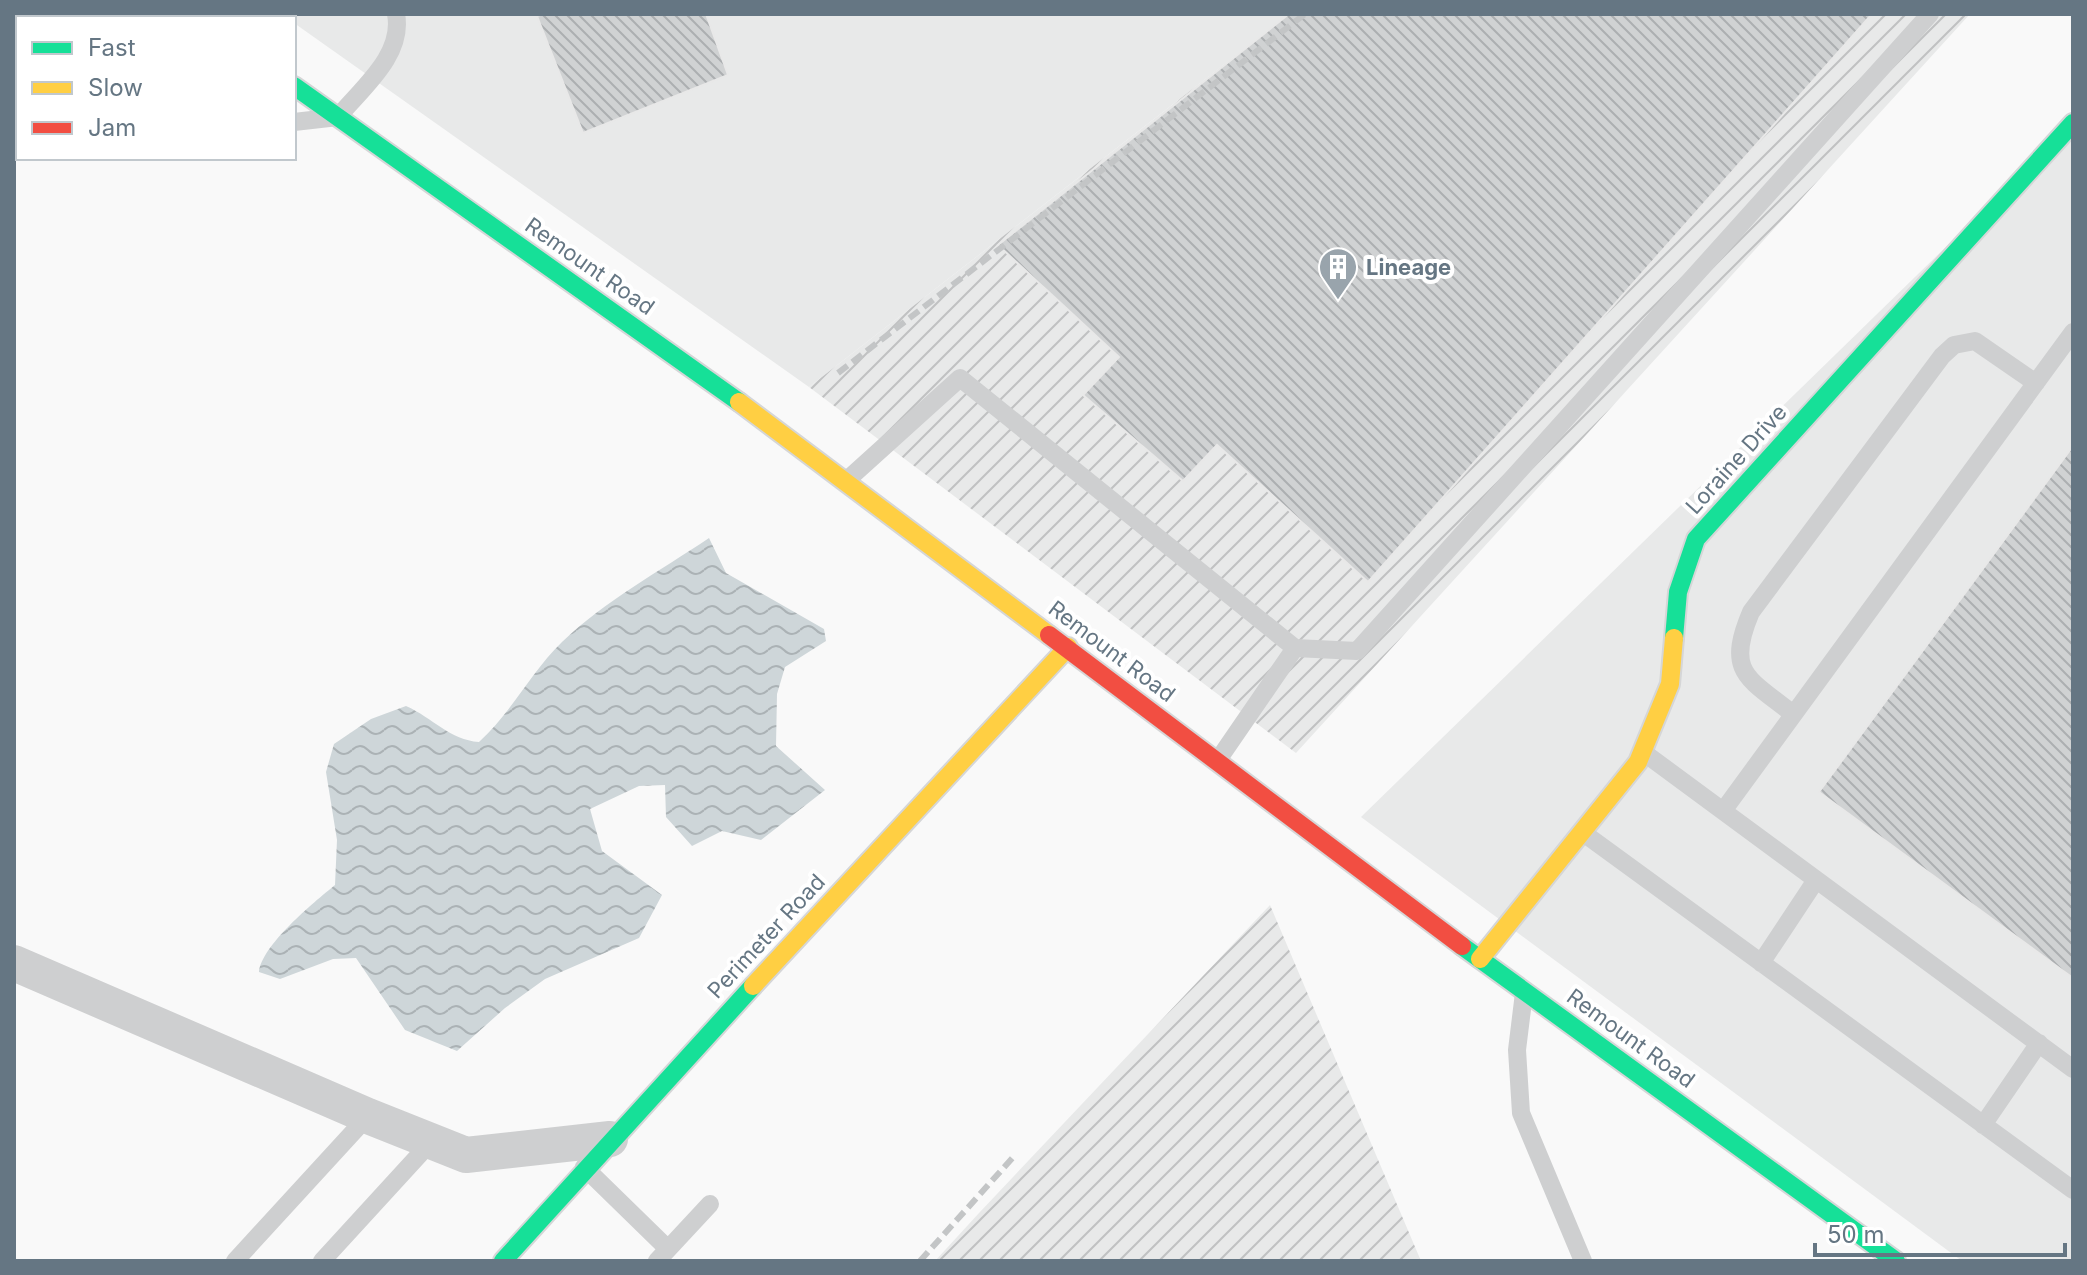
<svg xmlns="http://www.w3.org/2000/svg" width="2087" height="1275" viewBox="0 0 2087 1275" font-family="Inter,sans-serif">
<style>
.built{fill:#e8e9e9}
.industrial{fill:url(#industrial-furrows)}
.water{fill:url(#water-waves)}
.building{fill:url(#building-back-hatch);stroke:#e8e8e8;stroke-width:2}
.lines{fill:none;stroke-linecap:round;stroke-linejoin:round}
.fast-casing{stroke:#d5d6d7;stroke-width:22}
.slow-casing{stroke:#d5d6d7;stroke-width:22}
.jam-casing{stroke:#d5d6d7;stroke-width:22}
.lane{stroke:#cecfd0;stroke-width:18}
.street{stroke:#cecfd0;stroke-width:36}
.fast{stroke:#16e098;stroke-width:18}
.slow{stroke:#ffcf43;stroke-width:18}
.jam{stroke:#f24e42;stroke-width:18}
.rail{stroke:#c3c5c6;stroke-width:6;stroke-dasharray:12 6;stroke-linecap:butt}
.labels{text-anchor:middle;stroke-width:8;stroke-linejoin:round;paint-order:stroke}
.street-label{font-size:22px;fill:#657683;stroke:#fff}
.poi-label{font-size:22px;font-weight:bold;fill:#657683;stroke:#fff;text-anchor:start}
</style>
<defs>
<pattern id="industrial-furrows" width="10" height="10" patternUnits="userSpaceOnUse" patternTransform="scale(2)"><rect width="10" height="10" fill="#e8e9e9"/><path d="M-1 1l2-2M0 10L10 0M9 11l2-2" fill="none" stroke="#c0c1c2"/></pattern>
<pattern id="water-waves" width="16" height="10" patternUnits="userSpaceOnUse" patternTransform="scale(2)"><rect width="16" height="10" fill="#ced6d9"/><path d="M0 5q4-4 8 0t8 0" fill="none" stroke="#abb2b5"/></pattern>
<pattern id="building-back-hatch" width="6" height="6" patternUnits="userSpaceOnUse" patternTransform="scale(2)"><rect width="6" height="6" fill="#d0d2d3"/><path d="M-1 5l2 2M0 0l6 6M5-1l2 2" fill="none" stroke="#acafb1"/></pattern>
</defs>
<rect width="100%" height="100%" fill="#f9f9f9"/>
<path class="built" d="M282,14H1289L809,387L294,23V18Z
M2073,123V1261H1962L1361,817Z"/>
<path class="industrial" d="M1289,14H1970L1296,753L809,387Z
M1270,905L1421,1261H935L979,1213Z"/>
<path class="water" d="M709,538L726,573L824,629L826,641L785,667L777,694L776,746L825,790L761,840L722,831L692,846L666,817L665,785L639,786L590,809L602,851L662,895L639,938L545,979L505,1008L457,1051L405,1030L356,958L333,959L280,979L259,972C262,945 313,903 335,885L337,840L326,772L334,744L371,719L406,706C433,718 450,740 479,742C512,712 531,672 562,642C605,601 660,571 709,538Z"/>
<path class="building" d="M543,14H706L728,75L583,133L537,16Z
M1289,14H1872L1368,582L1217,445L1183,481L1083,395L1119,357L998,245Z
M2073,446V978L1819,792Z"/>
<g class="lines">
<g class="fast-casing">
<path id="fast" d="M294,86L739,402
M1674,638L1678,592L1696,539L2073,123
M1462,946L1896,1261
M503,1261L753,986"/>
</g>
<g class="slow-casing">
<path id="slow" d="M739,402L1049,635
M1480,959L1638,762L1670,684L1674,638
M753,986L1068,647"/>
</g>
<g class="jam-casing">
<path id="jam" d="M193,14L198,18
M1049,635L1462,946"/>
</g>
<path class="lane" d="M14,80L18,81
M294,122L338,117C362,88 404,55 396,14
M846,481L960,378L1295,648L1218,760
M1295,648L1357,651L1930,14
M1793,714C1748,678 1725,673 1751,612L1942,356L1954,345L1975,341L2036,383
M1643,752L1723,811L2073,332
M1723,811L2073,1069
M1582,832L2073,1190
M1761,963L1816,880
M1524,993L1517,1050L1521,1113L1583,1261
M1983,1125L2039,1043
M584,1167L668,1249
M235,1261L368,1116
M322,1261L431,1142
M657,1261L710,1204"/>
<path class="street" d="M14,963L368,1116L466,1155L610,1139"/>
<use href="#fast" class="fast"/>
<use href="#slow" class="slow"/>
<use href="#jam" class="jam"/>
<path class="rail" d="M838,373L1305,14
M920,1261L1016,1154"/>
</g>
<defs>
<g id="building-pin" transform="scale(2)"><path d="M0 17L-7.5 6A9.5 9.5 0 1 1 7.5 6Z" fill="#99a4ac" stroke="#fff"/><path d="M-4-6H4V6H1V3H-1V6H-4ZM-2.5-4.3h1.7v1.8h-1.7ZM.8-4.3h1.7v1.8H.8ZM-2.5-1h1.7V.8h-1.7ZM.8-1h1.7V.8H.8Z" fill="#fff"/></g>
</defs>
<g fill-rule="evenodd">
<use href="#building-pin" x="1338" y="267"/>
</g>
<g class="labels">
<g class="street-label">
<text transform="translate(590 266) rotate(35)" y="8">Remount Road</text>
<text transform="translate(1736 459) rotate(-48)" y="8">Loraine Drive</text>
<text transform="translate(1112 651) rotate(37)" y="8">Remount Road</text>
<text transform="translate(766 936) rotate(-47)" y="8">Perimeter Road</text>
<text transform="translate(1631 1038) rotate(36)" y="8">Remount Road</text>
</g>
<g class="poi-label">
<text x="1366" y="275">Lineage</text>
</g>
</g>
<rect width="2087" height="1275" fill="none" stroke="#657683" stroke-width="32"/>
<rect x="16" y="16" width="280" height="144" fill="#ffffff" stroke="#c1c8cd" stroke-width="2"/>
<rect x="32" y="42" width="40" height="12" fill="#16e098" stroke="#c1c8cd" stroke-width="2"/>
<text x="88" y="56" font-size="24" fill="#657683">Fast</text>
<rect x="32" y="82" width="40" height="12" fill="#ffcf43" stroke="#c1c8cd" stroke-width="2"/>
<text x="88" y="96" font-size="24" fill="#657683">Slow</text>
<rect x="32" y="122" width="40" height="12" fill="#f24e42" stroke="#c1c8cd" stroke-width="2"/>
<text x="88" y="136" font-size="24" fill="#657683">Jam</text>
<path d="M1815 1243v12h250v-12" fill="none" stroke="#657683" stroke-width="4"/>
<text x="1827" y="1243" font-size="24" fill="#657683" stroke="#ffffff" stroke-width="6" paint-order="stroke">50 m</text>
</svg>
